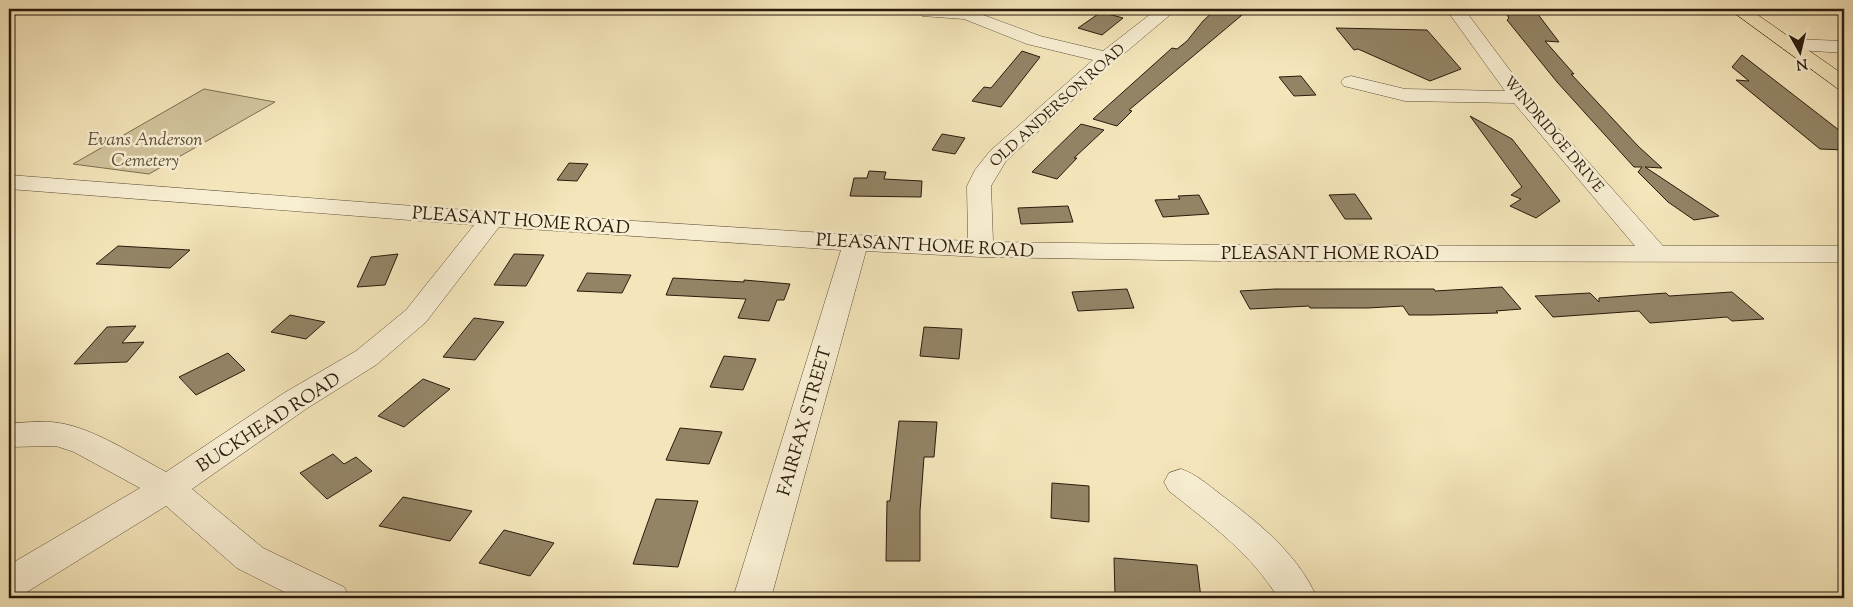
<svg xmlns="http://www.w3.org/2000/svg" width="1853" height="607" viewBox="0 0 1853 607" font-family="'Sorts Mill Goudy',serif">
<style>
.green{fill:#d1c39c;stroke:#7d6f54}
.building{fill:#938466;stroke:#291b0b}
.lines{fill:none;stroke-linecap:round;stroke-linejoin:round}
.minor-casing{stroke:#5c4e37;stroke-width:1}
.major-casing{stroke:#291b0b;stroke-width:1}
.minor{fill:#f8eed2;fill-rule:evenodd}
.major{fill:#f4e5ba;fill-rule:evenodd}
.labels{text-anchor:middle;stroke-width:5;stroke-linejoin:round;paint-order:stroke}
.far-street-label{font-size:15px;fill:#291b0b;stroke:#f8eed2}
.park-label{font-size:18px;font-style:italic;fill:#5b4d36;stroke:#f8eed2}
.street-label{font-size:18px;fill:#291b0b;stroke:#f8eed2}
</style>
<rect width="100%" height="100%" fill="#f4e5ba"/>
<filter id="stains"><feTurbulence type="fractalNoise" baseFrequency=".004" numOctaves="4"/><feColorMatrix values="0 0 0 0 .2 0 0 0 0 .09 0 0 0 0 .02 0 0 0 .5 -.17"/></filter>
<radialGradient id="worn" r=".72"><stop offset=".6" stop-color="#630" stop-opacity="0"/><stop offset="1" stop-color="#630" stop-opacity=".3"/></radialGradient>
<path class="green" d="M204,89L275,102L149,174L73,164Z"/>
<path class="building" d="M1216,9H1240L1235,14L1242,15L1129,110L1132,111L1117,126L1093,119L1172,48L1177,49L1187,41L1203,21Z
M1503,9H1534L1559,42L1545,41L1574,74H1571L1638,146L1662,168L1645,167L1719,216L1694,220L1668,202L1638,172L1642,167H1634L1557,82L1507,20L1509,18Z
M1101,12L1123,18L1102,35L1078,28Z
M1336,28L1427,30L1461,69L1430,81L1358,49L1354,50Z
M1022,51L1040,57L1001,107L972,101L984,87L991,88Z
M1742,55L1844,134V150L1820,149L1736,80L1749,81L1732,67Z
M1301,76L1316,95L1294,96L1279,77Z
M1470,116L1512,139L1560,201L1536,218L1510,206L1521,199L1511,195L1522,187Z
M1081,124L1104,130L1074,158H1077L1057,179L1032,172Z
M942,134L965,138L955,154L932,150Z
M569,163L588,164L577,181L557,180Z
M869,171L886,172L884,179L922,181L921,197L850,196L854,178H867Z
M1355,194L1372,219H1345L1329,195Z
M1199,195L1209,214L1163,217L1155,200L1180,199L1178,196Z
M1068,206L1073,222L1021,224L1018,208Z
M118,246L190,250L170,268L96,264Z
M398,254L385,285L357,287L371,257Z
M514,254L544,255L526,286L494,285Z
M587,273L631,275L622,293L577,291Z
M673,278L744,282V280L790,284L784,300H777L769,321L738,318L746,299L666,295Z
M1502,287L1521,309L1496,311L1498,313L1431,315H1409L1403,306L1368,308H1310L1309,306L1250,309L1240,291L1275,289H1434L1435,291Z
M1127,289L1134,308L1078,311L1072,292Z
M1732,292L1764,319L1732,321L1727,317L1650,323L1639,311L1553,317L1535,296L1590,293L1599,302V298L1666,293L1669,296Z
M290,315L325,322L306,339L271,332Z
M474,318L504,322L475,360L443,357Z
M136,326L122,343L144,342L127,362L74,364L107,327Z
M924,327L962,329L959,359L920,356Z
M228,353L245,370L196,395L179,377Z
M724,356L756,359L743,390L710,387Z
M423,379L450,389L404,427L378,416Z
M899,421L937,422L934,457H924L920,511V561H886L887,501H890Z
M680,428L722,432L709,464L666,460Z
M333,454L344,464L356,457L372,471L327,499L300,473Z
M1052,483L1089,486V522L1051,518Z
M403,497L472,511L450,541L379,526Z
M656,499L698,501L678,567L633,564Z
M504,530L554,543L530,576L479,563Z
M1114,558L1197,565L1201,598H1142L1115,596Z"/>
<g class="lines">
<g class="minor-casing">
<path id="minor" d="M921,9H967L1040,36L1103,51L1157,9H1177L1114,62L1006,161L991,186L993,242L1221,245L1635,246L1514,103L1405,101L1344,86L1341,82L1344,78L1351,76L1405,89L1505,91L1446,9H1464L1527,93L1663,246H1844V262L1221,261L981,257L866,251L771,598H733L841,250L499,227L426,322L376,365L306,409L192,489L263,548L344,587L350,598H296L237,568L166,506L22,595L9,598V565L140,488L74,452L56,446L9,447V423C24,423 43,420 59,423C93,428 136,456 166,472L284,393L356,351L406,310L474,225L9,189V175L492,212L856,235L968,241L967,186L975,170L990,151L1093,60L1027,44L964,19L922,16L919,12Z
M1790,39L1844,41V53L1783,49L1781,45L1783,41Z
M1181,469C1196,474 1207,484 1220,494C1257,521 1298,554 1317,598H1278C1252,554 1209,523 1169,491L1164,482L1169,473Z"/>
</g>
<g class="major-casing">
<path id="major" d="M9,9H29L26,13L9,16Z
M1729,9H1749L1844,75V90L1837,88Z"/>
</g>
<use href="#minor" class="minor"/>
<use href="#major" class="major"/>
</g>
<g class="labels">
<g class="far-street-label">
<text transform="translate(1057 105) rotate(-42)" y="5">OLD ANDERSON ROAD</text>
<text transform="translate(1554 134) rotate(50)" y="5">WINDRIDGE DRIVE</text>
</g>
<g class="park-label">
<text x="145" y="145">Evans Anderson<tspan x="145" dy="21">Cemetery</tspan></text>
</g>
<g class="street-label">
<text transform="translate(521 220) rotate(4)" y="6">PLEASANT HOME ROAD</text>
<text transform="translate(925 245) rotate(3)" y="6">PLEASANT HOME ROAD</text>
<text x="1330" y="259">PLEASANT HOME ROAD</text>
<text transform="translate(804 421) rotate(-74)" y="6">FAIRFAX STREET</text>
<text transform="translate(268 422) rotate(-33)" y="6">BUCKHEAD ROAD</text>
</g>
</g>
<rect width="1853" height="607" fill="none" stroke="#f4e5ba" stroke-width="30"/>
<rect x="10" y="10" width="1833" height="587" fill="none" stroke="#291b0b" stroke-width="2.5"/>
<rect x="15" y="15" width="1823" height="577" fill="none" stroke="#291b0b"/>
<g transform="translate(1800 52) rotate(172)" stroke="#f8eed2" stroke-width="4" paint-order="stroke">
<path d="M0-4L9 19L0 12L-9 19Z" fill="#291b0b"/>
<text y="-8" font-size="14" font-weight="bold" text-anchor="middle" fill="#291b0b">N</text>
</g>
<rect width="100%" height="100%" filter="url(#stains)"/>
<rect width="100%" height="100%" fill="url(#worn)"/>
</svg>
